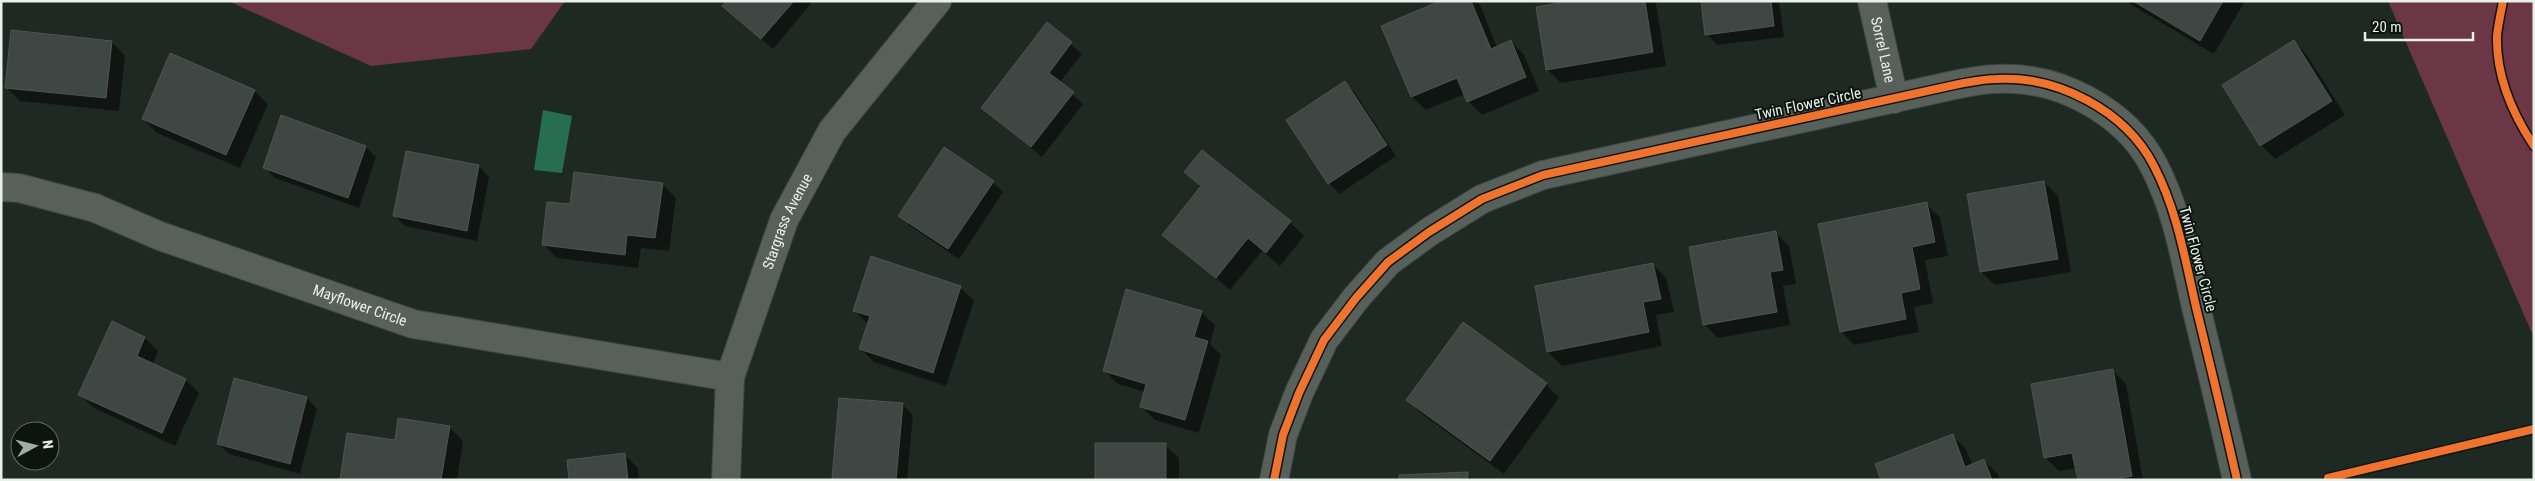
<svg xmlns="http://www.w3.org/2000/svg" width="2535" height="481" viewBox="0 0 2535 481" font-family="'Roboto Condensed',sans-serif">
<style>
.green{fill:#6b3646}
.water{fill:#276d50}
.shadow{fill:#0007}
.building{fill:#3e4743;stroke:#4c5551}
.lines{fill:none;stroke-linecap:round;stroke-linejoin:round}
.street-casing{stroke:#3c4641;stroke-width:30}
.street{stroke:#57605b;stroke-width:28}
.cycleway-casing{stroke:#0b140f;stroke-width:11}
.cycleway{stroke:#ef722f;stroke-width:8}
.labels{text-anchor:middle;stroke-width:4;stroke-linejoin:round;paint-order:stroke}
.street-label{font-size:15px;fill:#e5f1ea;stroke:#0b140f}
</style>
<rect width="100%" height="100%" fill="#1e2924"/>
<path class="green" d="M228,1H565L531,49L371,66Z
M2388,1H2534V338Z"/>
<path class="water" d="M543,110L572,116L562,173L534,170Z"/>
<path class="shadow" d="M728,1H813L773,49L723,6Z
M1443,1H1476L1480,5L1497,47L1511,41L1524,55L1539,91L1482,115L1468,101L1465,94L1426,110L1412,97L1383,27Z
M1578,1H1653L1656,4L1666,66L1561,83L1547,69Z
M1703,1H1779L1784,37L1717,45L1707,34Z
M2125,1H2245L2214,54Z
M1047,24L1082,54L1059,83L1083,104L1042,157L982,108Z
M2294,41L2307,55L2345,115L2275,159L2261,145L2224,86Z
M112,42L125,56L119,111L20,101L6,87Z
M1345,83L1355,93L1396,156L1339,194L1329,183Z
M254,91L268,104L240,168L157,133L143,119Z
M282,117L366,147L376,157L359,208L275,178L264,167Z
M1202,152L1290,222L1304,236L1280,266L1262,251L1230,290L1164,234L1202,187L1186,172Z
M479,166L489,177L477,241L405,226L395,216Z
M993,182L1003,192L959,259L910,226L900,216Z
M2044,182L2058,196L2071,272L1995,285L1981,272Z
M662,184L676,198L669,251L641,248L638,268L557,258L543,244L572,206Z
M1927,204L1940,218L1948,256L1925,260L1933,303L1914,307L1919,332L1854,345L1841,331Z
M1776,233L1789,246L1796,284L1783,286L1790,325L1718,338L1704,324Z
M1653,264L1666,278L1674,312L1656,315L1662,346L1562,366L1548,352L1536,287Z
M960,287L974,301L946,386L874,362L861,349L868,324L855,311Z
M1201,312L1215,325L1210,344L1221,355L1199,433L1155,420L1141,406L1145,392L1118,384L1105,371Z
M113,323L145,338L158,351L153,364L186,380L199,393L175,446L94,408L80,395Z
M2112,370L2126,384L2143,480H2079L2077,468L2059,471L2045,457Z
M235,379L307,398L317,409L300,474L229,454L218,444Z
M1546,384L1559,398L1504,474L1421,413L1408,400Z
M902,404L913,415L907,480H834Z
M449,427L463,441L457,480H342L396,442Z
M1953,436L1966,449L1972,465L1984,461L1998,474L2000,480H1882Z
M1165,445L1179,458V480H1096Z
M624,454L638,468L639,480H571Z
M1467,474L1473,480H1401Z"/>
<path class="building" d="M726,1H794L761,39L722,6Z
M1440,1H1471L1491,49L1511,40L1526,77L1467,102L1457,78L1411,97L1381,26Z
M1570,1H1645L1653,52L1546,70L1536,7Z
M1701,1H1771L1774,26L1705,35Z
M2133,1H2223L2200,41Z
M1047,22L1072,42L1049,73L1074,92L1031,147L981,108Z
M11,30L112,41L106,98L5,88Z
M2294,40L2332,101L2260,146L2222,85Z
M170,53L255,90L226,155L142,119Z
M1345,81L1387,145L1328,184L1286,120Z
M281,115L366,146L348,198L263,168Z
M944,147L994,181L948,249L898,216Z
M1202,150L1291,221L1266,253L1248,238L1216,278L1162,235L1201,186L1184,172Z
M406,151L479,165L467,231L393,216Z
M574,172L663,183L655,238L627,235L625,255L542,245L547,202L570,204Z
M2044,181L2058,259L1980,272L1967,194Z
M1927,202L1935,242L1912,247L1920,289L1901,293L1906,319L1840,332L1818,224Z
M1776,231L1783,270L1770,272L1777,312L1703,325L1689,247Z
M871,256L961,286L933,373L859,349L870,316L853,311Z
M1653,263L1661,299L1643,302L1649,332L1547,352L1535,286Z
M1126,289L1202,311L1194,337L1208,341L1185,420L1140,407L1146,384L1103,371Z
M112,321L145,337L137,356L186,379L162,433L78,395Z
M1463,322L1547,383L1490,461L1406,400Z
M2113,369L2132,476L2110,480H2078L2072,453L2044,458L2031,384Z
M234,378L307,397L290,464L217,444Z
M839,398L903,403L896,480L832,479Z
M398,418L450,426L441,480H340L347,433L395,440Z
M1953,434L1965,467L1984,459L1992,480H1881L1875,464Z
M1095,443H1166V480H1095Z
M625,453L628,480H569L567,460Z
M1468,472V480H1399V475Z"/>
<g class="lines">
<g class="street-casing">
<g id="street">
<path id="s1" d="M1872,1L1894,99"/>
<path id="s2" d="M1,187L19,188L95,208L160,236L413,324L730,377"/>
<path id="s3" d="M726,480L730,377L784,220L832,131L937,1"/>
<path d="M1274,480L1283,435L1299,393L1324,340L1356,298L1388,262L1429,232L1482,199L1543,175L1959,84C1971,82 1984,79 1996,79C2057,75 2126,111 2154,166C2177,210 2185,259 2196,307C2210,364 2224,422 2237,480"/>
</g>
</g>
<use href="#street" class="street"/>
<g class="cycleway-casing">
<path id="cycleway" d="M2503,1C2501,12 2498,25 2497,36C2496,77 2512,113 2534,146
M2328,478L2534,429
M1274,480L1283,435L1299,393L1324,340L1356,298L1388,262L1429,232L1482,199L1543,175L1959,84C1971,82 1984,79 1996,79C2057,75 2126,111 2154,166C2177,210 2185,259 2196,307C2210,364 2224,422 2237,480"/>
</g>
<use href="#cycleway" class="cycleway"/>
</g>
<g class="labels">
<g class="street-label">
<text dy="5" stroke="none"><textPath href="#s1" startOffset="50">Sorrel Lane</textPath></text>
<text transform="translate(1808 104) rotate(-12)" y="5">Twin Flower Circle</text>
<text dy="5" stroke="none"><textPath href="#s3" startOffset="269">Stargrass Avenue</textPath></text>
<text transform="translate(2198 259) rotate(75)" y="5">Twin Flower Circle</text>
<text dy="5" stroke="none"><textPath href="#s2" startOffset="379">Mayflower Circle</textPath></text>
</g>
</g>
<rect width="2535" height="481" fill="none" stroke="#e5f1ea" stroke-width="5"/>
<g transform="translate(35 446) rotate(83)"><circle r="24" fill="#0b140f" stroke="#626c67"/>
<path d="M0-4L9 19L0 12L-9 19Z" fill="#9faba5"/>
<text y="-8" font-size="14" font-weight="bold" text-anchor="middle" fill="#e5f1ea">N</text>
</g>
<path d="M2365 32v8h108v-8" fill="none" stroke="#e5f1ea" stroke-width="2.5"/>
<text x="2372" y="32" font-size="15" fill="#e5f1ea" stroke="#0b140f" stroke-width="4" paint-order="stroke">20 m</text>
</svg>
